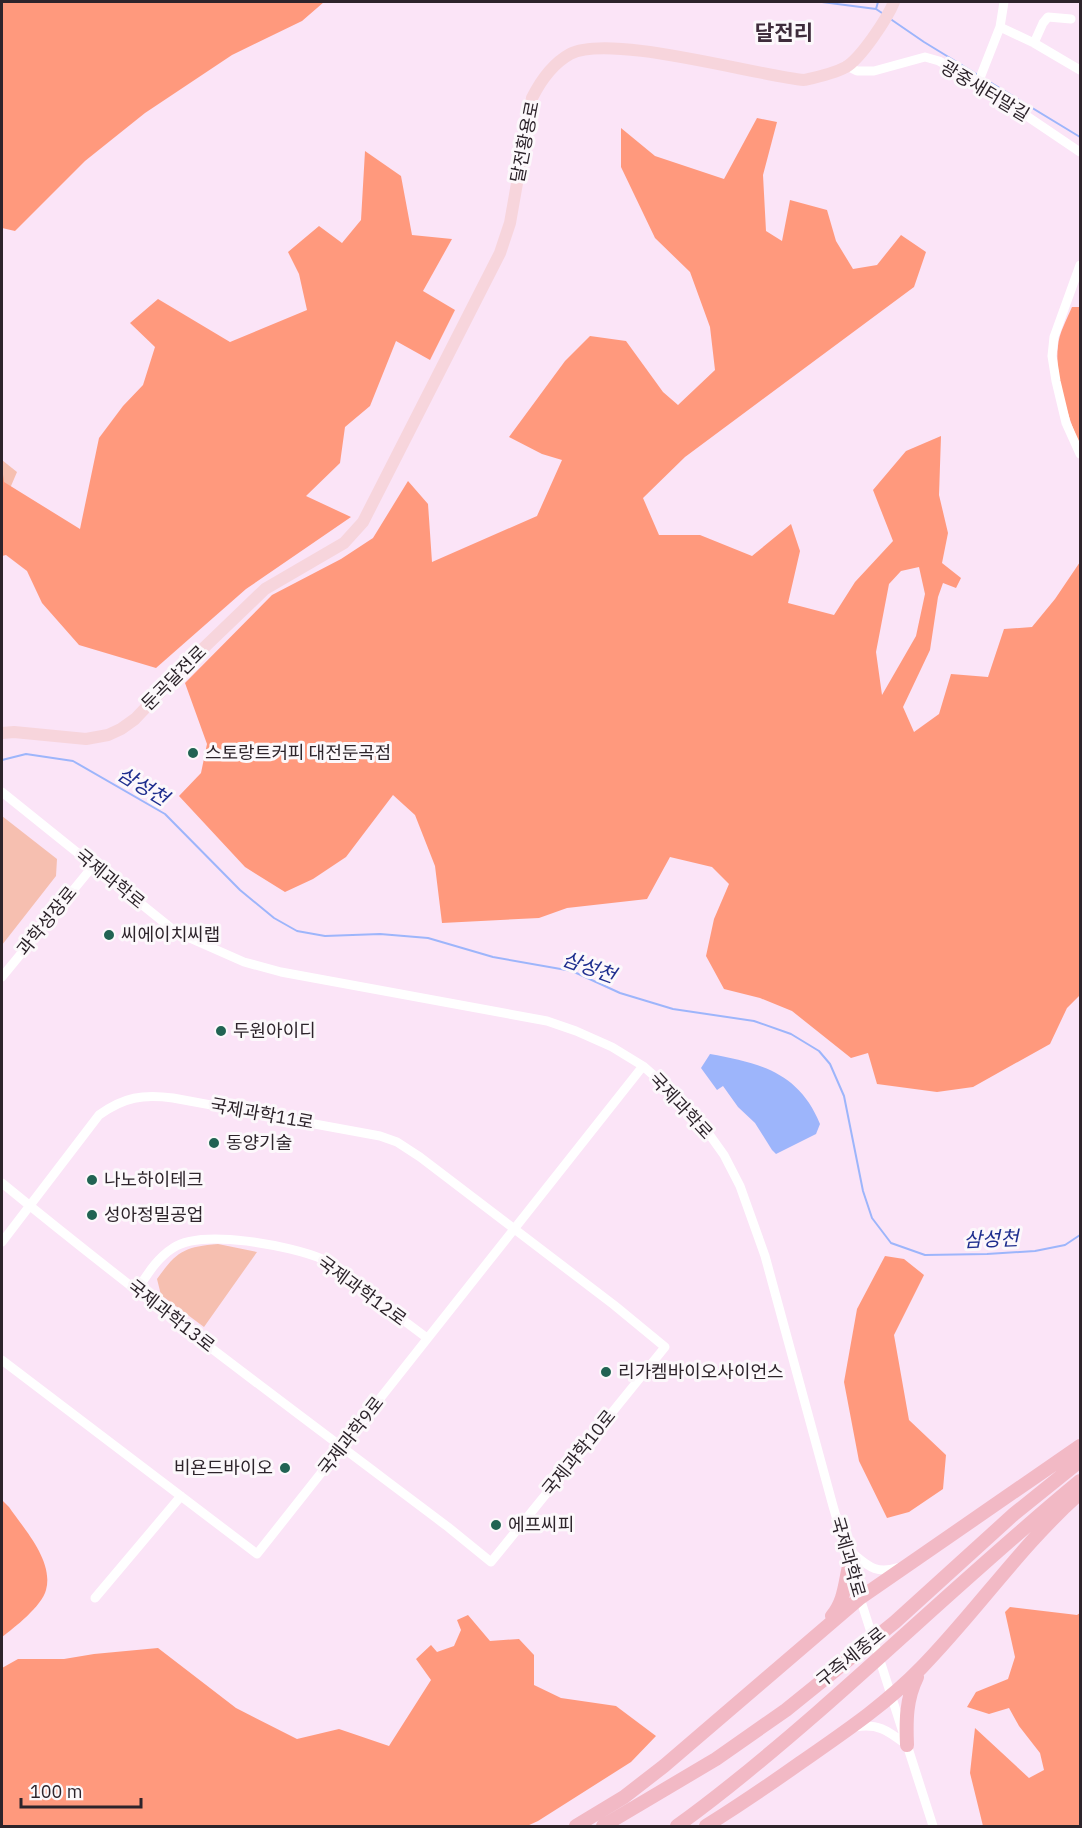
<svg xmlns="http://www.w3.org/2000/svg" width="1082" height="1828" viewBox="0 0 1082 1828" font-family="'IBM Plex Sans','Noto Sans KR',sans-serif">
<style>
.green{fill:#f6bfb0}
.forest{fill:#ff997d;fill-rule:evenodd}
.water{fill:#9db5fb}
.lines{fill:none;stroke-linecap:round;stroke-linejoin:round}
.stream{stroke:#9db5fb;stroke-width:2}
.minor{stroke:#fff;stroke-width:9}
.major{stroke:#f7d5dc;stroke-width:12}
.highway{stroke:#f2b9c5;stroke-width:14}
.poi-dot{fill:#216353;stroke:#fcf8fb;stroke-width:2}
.labels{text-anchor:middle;stroke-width:6;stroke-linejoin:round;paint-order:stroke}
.street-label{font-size:18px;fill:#2d242b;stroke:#fcf8fb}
.poi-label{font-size:18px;fill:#2d242b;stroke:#fcf8fb;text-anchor:start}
.water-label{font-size:20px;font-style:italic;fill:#1e2e8e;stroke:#fcf8fb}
.quarter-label{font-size:21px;font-weight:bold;fill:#3e2c3b;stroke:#fcf8fb}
</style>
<rect width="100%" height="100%" fill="#fbe4f7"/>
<path class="green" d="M2,460L17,472L8,493L2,501Z
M2,816L57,859L56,876L2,945Z
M218,1244L257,1252L204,1327L161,1295L157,1279C177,1251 184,1247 218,1244Z"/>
<path class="forest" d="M2,2H324L302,21L232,55L145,113L85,161L15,231L2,228Z
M757,118L777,122L763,175L766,231L782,241L790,200L827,210L836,241L853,269L877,265L901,235L926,252L914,287L685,457L643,498L659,535H700L752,556L791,524L800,551L788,603L834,615L855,582L893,541L873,490L906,451L941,436L939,495L948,533L942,563L961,578L956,588L943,583L938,597L930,650L903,707L914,732L939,714L951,674L988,677L1004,629L1032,627L1055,599L1080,562V995L1067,1008L1050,1044L973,1087L937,1092L877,1084L868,1053L851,1058L792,1011L760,998L724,989L706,956L714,919L729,884L712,867L670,857L647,899L567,908L539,918L442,923L435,866L415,815L393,795L346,857L313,879L285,892L245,867L179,796L201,773L207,744L185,683L272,595L341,559L373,538L408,481L428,504L432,562L537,516L562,460L542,454L509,437L565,361L590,336L626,341L663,392L678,405L715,370L710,327L690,272L655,238L621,167V128L655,156L724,179ZM919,567L925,594L916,636L882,695L876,652L889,584L901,571Z
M365,151L401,176L412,235L452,239L423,291L455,310L430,360L396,341L370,406L345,427L340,463L306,496L351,517L246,589L156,668L79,645L42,603L27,571L6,555L2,556V467L4,482L80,529L99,438L123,406L143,385L155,347L130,323L158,299L230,342L307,310L299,274L288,252L319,226L342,243L361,220Z
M1072,307H1080V445C1069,420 1054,375 1058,346C1059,333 1067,319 1072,307Z
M885,1256L904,1259L924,1275L894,1335L909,1420L946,1455L943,1489L909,1512L887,1518L859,1461L844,1382L857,1309Z
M2,1500L9,1507C24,1529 54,1561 46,1590C42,1606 14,1628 2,1637Z
M1010,1607L1077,1615L1080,1613V1826H983L970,1773L975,1728L1029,1778L1044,1770L1040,1753L1019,1726L1009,1708L989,1714L967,1707L976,1692L1008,1679L1015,1657L1005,1612Z
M468,1615L490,1641L519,1639L534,1655V1685L561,1698L616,1706L656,1736L631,1762L538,1821L527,1826H2V1668L18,1659H64L94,1654L158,1648L236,1708L297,1739L339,1729L389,1746L431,1680L416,1659L431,1645L437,1652L454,1646L461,1630L457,1620Z"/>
<path class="water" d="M710,1054C759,1063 799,1072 820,1124L816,1134L776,1154L772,1150L755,1123L738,1107L723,1086L717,1090L701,1068Z"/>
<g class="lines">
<path class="stream" d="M822,2L876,9L882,13
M876,9L878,2
M889,18L924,42L978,75
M983,78L1080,137
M2,760L26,754L73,761L165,814L240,890L274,918L297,931L325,936L380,934L428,938L493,957L572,971L620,993L673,1009L754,1021L791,1034L819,1051L830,1064L844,1096L863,1191L872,1218L891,1243L925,1255L987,1254L1035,1251L1065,1245L1080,1235"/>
<path class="minor" d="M1000,27L1034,43L1080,70
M1034,43L1043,23L1048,17L1071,19
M847,66L857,71H874L925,57L939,61L978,83L1080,152
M978,83L1000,27L1004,2
M1080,265L1054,337L1052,356L1056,381L1066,423L1080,454
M2,792L176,932L244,962L281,972L547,1021L576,1031L612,1047L643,1066L667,1087L699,1120L724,1155L740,1186L765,1256L833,1506L860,1598L933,1826
M2,977L93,866
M2,1183C147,1302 298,1414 448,1527L491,1562L665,1347L614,1305L420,1157L397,1142L380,1136L173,1098C143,1094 124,1097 99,1115L2,1242
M137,1290C147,1275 157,1258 173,1248C202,1228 291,1246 322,1259L427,1338
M2,1360L257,1554L643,1066
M846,1548C866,1563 872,1576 900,1567
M95,1598L181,1496
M855,1727C879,1723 888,1731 907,1745"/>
<path class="major" d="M2,733L14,732L86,739L108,735L121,729L135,719L188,663L265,589L344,543L363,522L500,253L510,223L532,98C541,80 552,64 570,54C609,33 754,75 804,80C818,77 833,74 846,67C861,58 887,19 894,2"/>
<path class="highway" d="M832,1616C845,1601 845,1581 850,1562
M907,1745C906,1721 906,1699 917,1677
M576,1826L624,1797L664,1766L860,1598L1080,1446
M603,1826L716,1759L786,1710L895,1622L1014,1514L1080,1461
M677,1826C726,1791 772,1752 818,1712C906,1635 990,1555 1080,1481
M706,1826C738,1806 769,1785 800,1763C843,1733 885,1705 921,1668C976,1612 1021,1545 1080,1493"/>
</g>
<g class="poi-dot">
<circle cx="193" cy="753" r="6"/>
<circle cx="109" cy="935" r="6"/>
<circle cx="221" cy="1031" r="6"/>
<circle cx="214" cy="1143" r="6"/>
<circle cx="92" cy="1180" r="6"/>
<circle cx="92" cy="1215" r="6"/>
<circle cx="606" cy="1372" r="6"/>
<circle cx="285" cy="1468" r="6"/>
<circle cx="496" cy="1525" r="6"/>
</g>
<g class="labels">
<g class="street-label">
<text transform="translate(985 91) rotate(31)" y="6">광중새터말길</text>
<text transform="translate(525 142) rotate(-79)" y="6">달전황용로</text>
<text transform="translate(174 678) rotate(-45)" y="6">둔곡달전로</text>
<text transform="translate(110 879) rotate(39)" y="6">국제과학로</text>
<text transform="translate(47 921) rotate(-51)" y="6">과학성장로</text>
<text transform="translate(681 1106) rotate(47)" y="6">국제과학로</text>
<text transform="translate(262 1114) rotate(10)" y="6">국제과학11로</text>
<text transform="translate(362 1291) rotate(36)" y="6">국제과학12로</text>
<text transform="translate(171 1316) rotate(38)" y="6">국제과학13로</text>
<text transform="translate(351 1436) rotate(-52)" y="6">국제과학9로</text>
<text transform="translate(579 1453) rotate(-51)" y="6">국제과학10로</text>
<text transform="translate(848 1557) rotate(74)" y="6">국제과학로</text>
<text transform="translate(851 1657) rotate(-39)" y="6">구즉세종로</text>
</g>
<g class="poi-label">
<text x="205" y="759">스토랑트커피 대전둔곡점</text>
<text x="121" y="941">씨에이치씨랩</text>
<text x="233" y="1037">두원아이디</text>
<text x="226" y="1149">동양기술</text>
<text x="104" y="1186">나노하이테크</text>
<text x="104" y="1221">성아정밀공업</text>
<text x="618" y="1378">리가켐바이오사이언스</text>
<text x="273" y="1474" text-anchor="end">비욘드바이오</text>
<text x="508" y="1531">에프씨피</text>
</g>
<g class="water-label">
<text transform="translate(143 786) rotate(31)" y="7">삼성천</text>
<text transform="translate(589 967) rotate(20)" y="7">삼성천</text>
<text transform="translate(991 1239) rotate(-2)" y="7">삼성천</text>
</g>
<g class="quarter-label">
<text x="784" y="40">달전리</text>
</g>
</g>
<rect width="1082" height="1828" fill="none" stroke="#2d242b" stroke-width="6"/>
<path d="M21 1798v9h120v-9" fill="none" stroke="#2d242b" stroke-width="3"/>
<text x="30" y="1798" font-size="18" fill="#2d242b" stroke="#fcf8fb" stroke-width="4.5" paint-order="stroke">100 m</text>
</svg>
